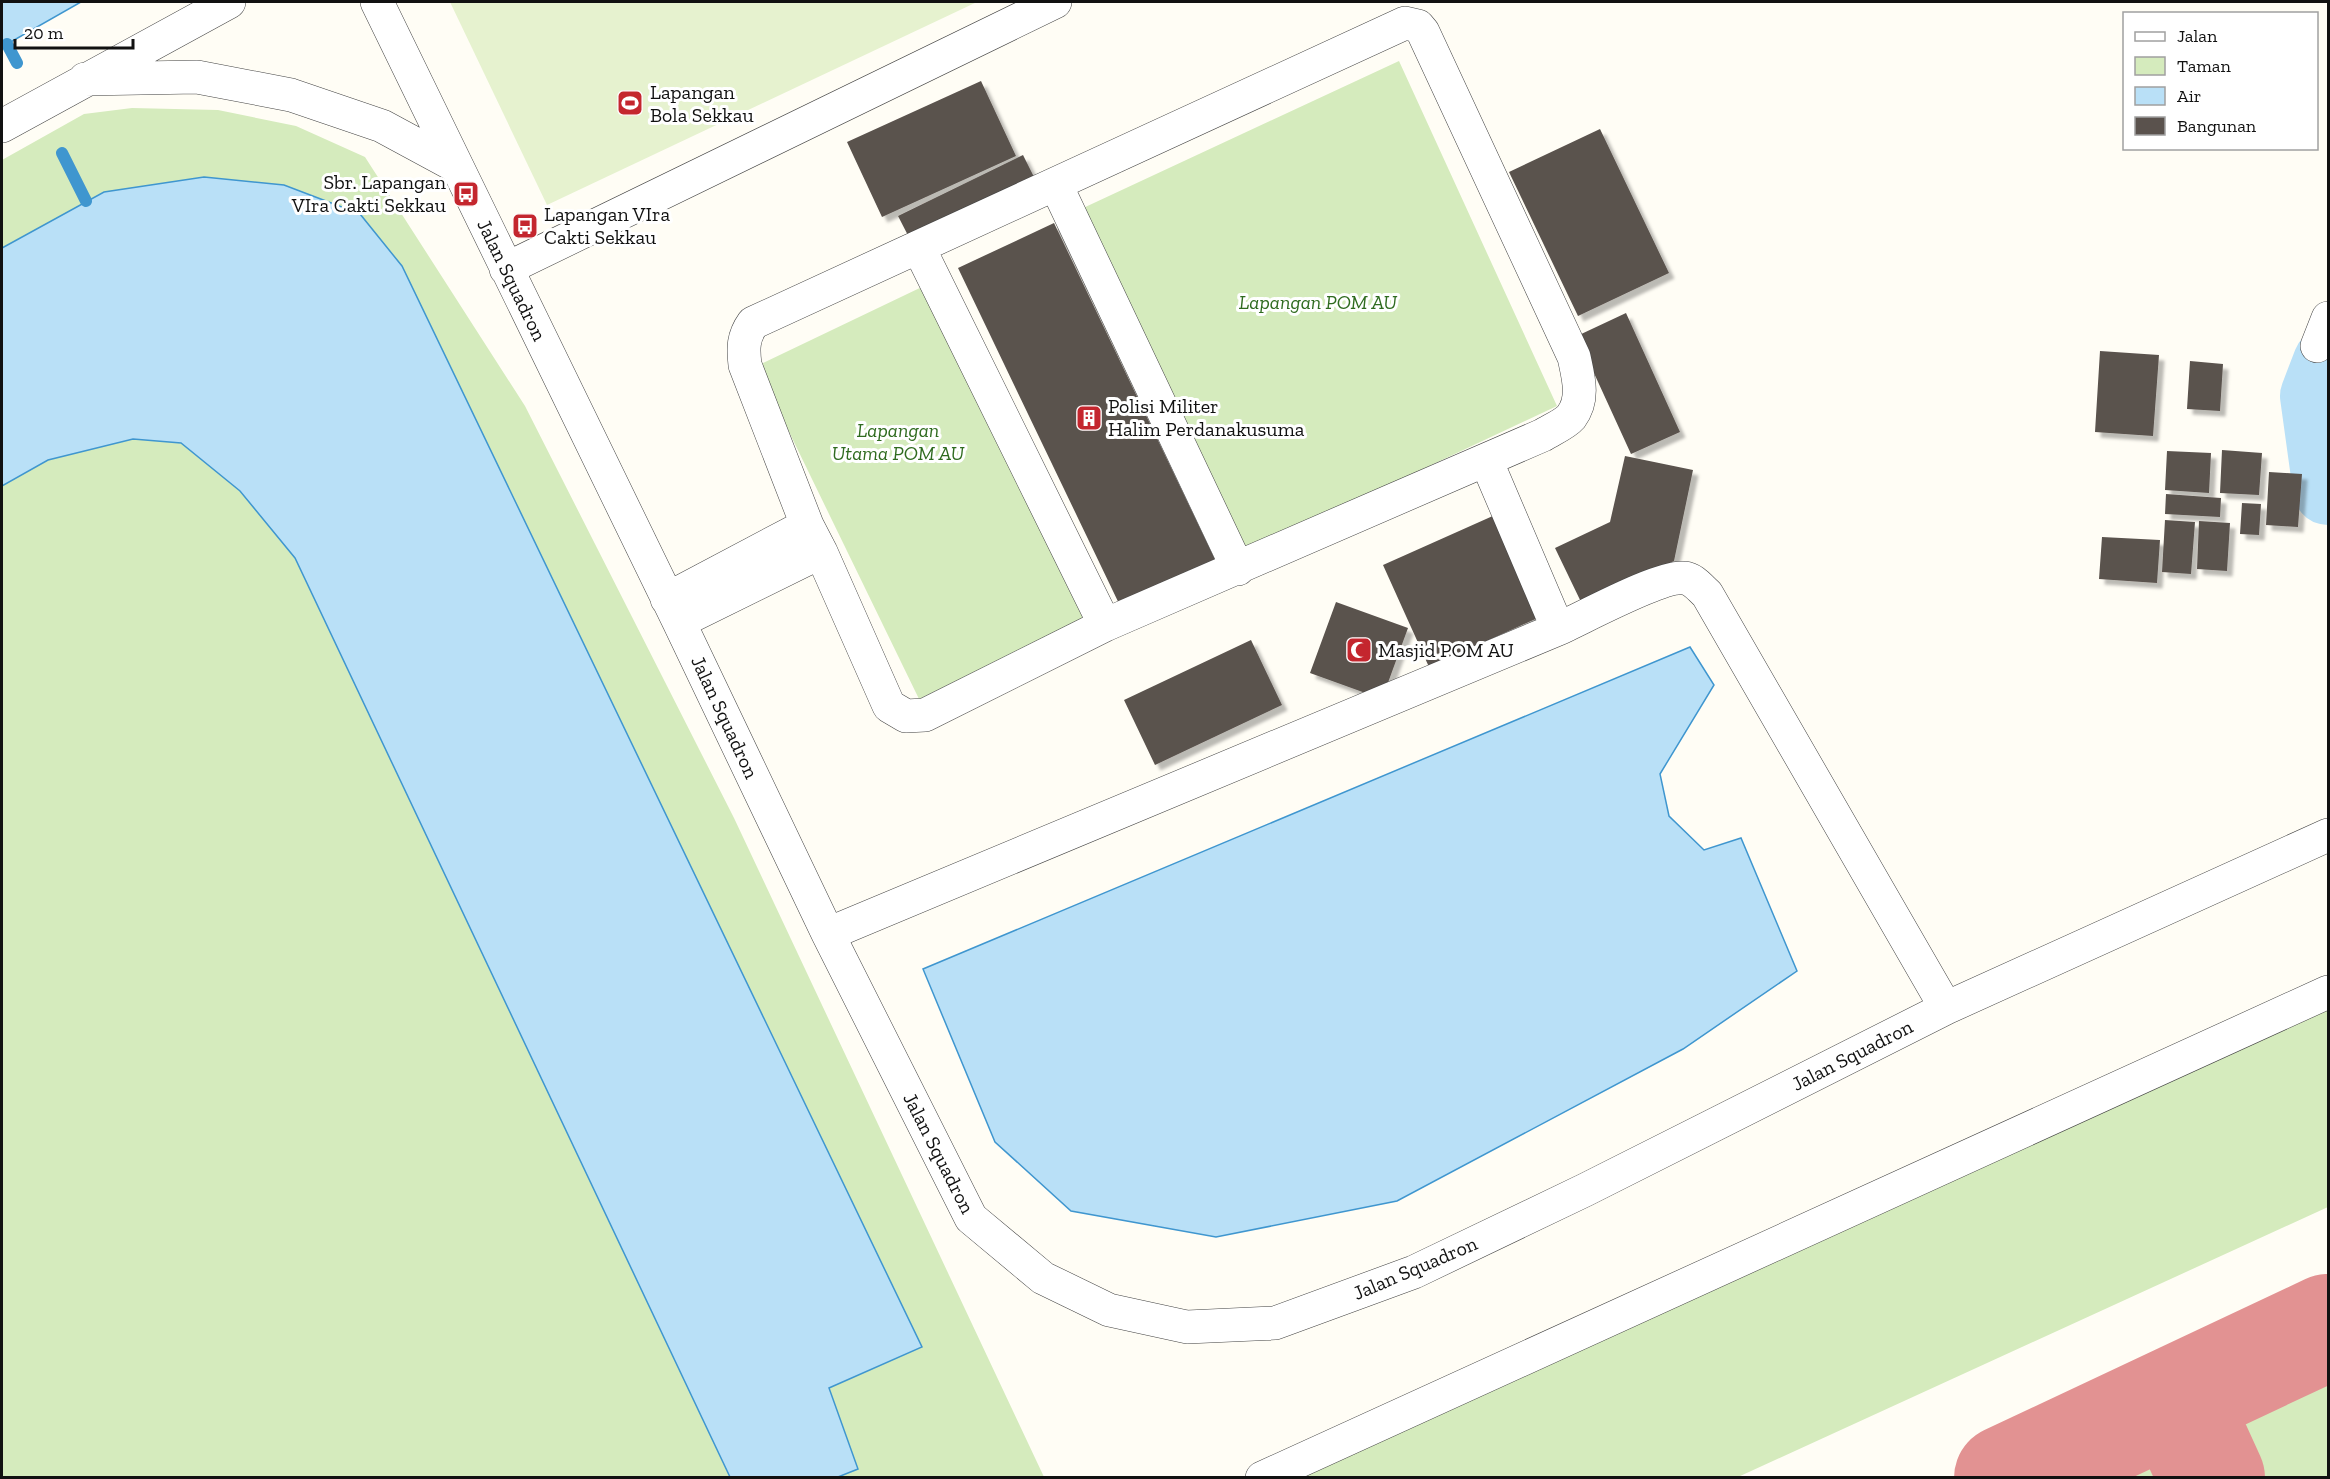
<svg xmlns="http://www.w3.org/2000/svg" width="2330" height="1479" viewBox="0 0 2330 1479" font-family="'Zilla Slab',serif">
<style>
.green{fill:#d5ebbd}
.pitch{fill:#e6f2cf}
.water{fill:#b9e0f7;stroke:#3f96cf;stroke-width:1.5}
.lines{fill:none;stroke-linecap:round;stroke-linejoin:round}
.stream{stroke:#3f96cf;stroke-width:12}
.river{stroke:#b9e0f7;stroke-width:70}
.taxiway{stroke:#e29292;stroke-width:106}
.building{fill:#5a524d;filter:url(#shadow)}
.minor-casing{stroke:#444;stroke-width:34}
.minor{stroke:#fff;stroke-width:33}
.labels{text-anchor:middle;stroke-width:6;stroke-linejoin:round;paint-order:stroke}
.poi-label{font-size:20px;fill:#111;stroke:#fff;text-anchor:start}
.street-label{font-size:20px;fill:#111;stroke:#fff}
.park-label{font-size:20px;font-style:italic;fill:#2f6b1f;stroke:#fff}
</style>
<defs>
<filter id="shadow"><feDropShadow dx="5.5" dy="5.5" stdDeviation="1.5" flood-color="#0004"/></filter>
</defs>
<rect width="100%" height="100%" fill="#fffdf5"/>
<path class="green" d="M1399,61L1557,406L1244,553L1081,209Z
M132,108L218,110L296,126L365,157L525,406L734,818L1044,1477H2V160L84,114Z
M926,285L1088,617L919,699L757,366Z
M2328,1006V1207L1738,1477L1294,1478Z
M2328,1327V1477H2011L2032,1468Z"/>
<path class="pitch" d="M450,2H977L547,205Z"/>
<path class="water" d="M2,2H81L2,47Z
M204,177L284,185L360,214L402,266L922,1347L829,1388L858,1469L838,1477H730L295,558L240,491L181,443L133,439L48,460L2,486V248L104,192Z
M1690,647L1714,685L1660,774L1669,816L1704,850L1741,838L1797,971L1683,1049L1397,1201L1216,1237L1071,1211L995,1142L923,969Z"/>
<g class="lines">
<path class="stream" d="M7,44L17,63
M62,153L86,201"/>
<path class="river" d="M2328,362L2315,396L2328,490"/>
<path class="taxiway" d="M2176,1399L2212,1478
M2007,1478L2328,1327"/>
</g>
<path class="building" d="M981,81L1016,156L882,217L847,142Z
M1600,129L1669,273L1578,316L1509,172Z
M1023,155L1039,187L914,247L898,216Z
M1054,223L1219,568L1124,614L958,268Z
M1626,313L1680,432L1631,454L1577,336Z
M2100,351L2159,355L2153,436L2095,432Z
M2190,361L2223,364L2220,411L2187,409Z
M2222,450L2262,453L2259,495L2220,493Z
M2167,451L2211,453L2209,493L2165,490Z
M1625,456L1693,470L1674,561L1582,604L1555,548L1610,522Z
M2269,472L2302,474L2298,527L2266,525Z
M2166,494L2221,498L2220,517L2165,514Z
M2242,503L2261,504L2259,535L2240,534Z
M1495,515L1540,617L1429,667L1383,565Z
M2165,520L2195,522L2191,574L2162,572Z
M2199,521L2230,523L2227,571L2197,569Z
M2102,537L2160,540L2157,583L2099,579Z
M1336,602L1408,628L1382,699L1310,673Z
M1251,640L1282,705L1155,765L1124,700Z"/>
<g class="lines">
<g class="minor-casing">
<path id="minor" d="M377,2L679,622L828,934L971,1218L1043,1278L1109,1310L1187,1327L1275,1323L1414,1272L1585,1190L1946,1008L2328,835
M1405,23L1418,26L1423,32L1574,357C1578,376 1585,399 1571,417C1565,424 1551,430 1543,435L1105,625L925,715L906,716L889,706L821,552L807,525L745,365C743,348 743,337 753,323Z
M85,79L197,77L291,95L382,126L456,166
M2,126L229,2
M1056,185L1238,569
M919,248L1105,625
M506,269L1055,2
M2317,346L2328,318
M1486,460L1558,629
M667,599L807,525
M679,622L821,552
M828,934L1558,629C1583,618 1661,575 1684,578C1694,579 1700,588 1707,594L1946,1008
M1262,1478L2328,992"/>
</g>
<use href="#minor" class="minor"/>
</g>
<defs>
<g id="stadium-square" transform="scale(1.35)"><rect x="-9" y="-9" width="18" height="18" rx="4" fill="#c4262e" stroke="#fff"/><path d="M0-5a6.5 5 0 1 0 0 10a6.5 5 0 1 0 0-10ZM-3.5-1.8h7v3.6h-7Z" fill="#fff"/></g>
<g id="bus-square" transform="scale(1.35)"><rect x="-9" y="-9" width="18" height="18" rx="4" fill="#c4262e" stroke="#fff"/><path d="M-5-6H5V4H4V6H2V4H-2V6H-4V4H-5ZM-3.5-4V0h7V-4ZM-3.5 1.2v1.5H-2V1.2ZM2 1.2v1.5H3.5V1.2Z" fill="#fff"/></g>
<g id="building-square" transform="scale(1.35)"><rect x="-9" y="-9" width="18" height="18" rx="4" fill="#c4262e" stroke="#fff"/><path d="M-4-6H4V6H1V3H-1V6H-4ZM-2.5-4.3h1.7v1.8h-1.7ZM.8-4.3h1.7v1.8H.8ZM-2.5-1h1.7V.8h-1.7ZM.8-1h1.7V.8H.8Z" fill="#fff"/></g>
<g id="mosque-square" transform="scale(1.35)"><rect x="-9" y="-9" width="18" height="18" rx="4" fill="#c4262e" stroke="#fff"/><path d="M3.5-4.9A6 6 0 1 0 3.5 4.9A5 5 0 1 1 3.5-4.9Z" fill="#fff"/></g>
</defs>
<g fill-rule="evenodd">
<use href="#stadium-square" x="630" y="103"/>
<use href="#bus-square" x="466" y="194"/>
<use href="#bus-square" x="525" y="226"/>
<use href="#building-square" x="1089" y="418"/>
<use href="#mosque-square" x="1359" y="650"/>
</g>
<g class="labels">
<g class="poi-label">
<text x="650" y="99">Lapangan<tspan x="650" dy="23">Bola Sekkau</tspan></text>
<text x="446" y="189" text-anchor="end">Sbr. Lapangan<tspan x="446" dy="23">VIra Cakti Sekkau</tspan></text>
<text x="544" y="221">Lapangan VIra<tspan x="544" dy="23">Cakti Sekkau</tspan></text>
<text x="1108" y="413">Polisi Militer<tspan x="1108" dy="23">Halim Perdanakusuma</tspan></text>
<text x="1378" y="657">Masjid POM AU</text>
</g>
<g class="street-label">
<text transform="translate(512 280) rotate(64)" y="7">Jalan Squadron</text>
<text transform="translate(725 717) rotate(65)" y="7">Jalan Squadron</text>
<text transform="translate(1852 1055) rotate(-27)" y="7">Jalan Squadron</text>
<text transform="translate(939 1153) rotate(63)" y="7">Jalan Squadron</text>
<text transform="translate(1415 1268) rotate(-23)" y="7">Jalan Squadron</text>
</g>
<g class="park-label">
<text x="1318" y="309">Lapangan POM AU</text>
<text x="898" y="437">Lapangan<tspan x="898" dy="23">Utama POM AU</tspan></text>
</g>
</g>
<rect width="2330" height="1479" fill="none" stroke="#111111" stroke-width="6"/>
<rect x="2123" y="12" width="195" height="138" fill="#ffffff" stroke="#a0a0a0" stroke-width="1.5"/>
<rect x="2135" y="32" width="30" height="9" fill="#ffffff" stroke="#a0a0a0" stroke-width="1.5"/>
<text x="2177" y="42" font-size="18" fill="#111111">Jalan</text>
<rect x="2135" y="57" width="30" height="18" fill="#d5ebbd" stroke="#a0a0a0" stroke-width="1.5"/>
<text x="2177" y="72" font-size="18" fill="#111111">Taman</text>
<rect x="2135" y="87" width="30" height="18" fill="#b9e0f7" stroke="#a0a0a0" stroke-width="1.5"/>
<text x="2177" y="102" font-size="18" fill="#111111">Air</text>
<rect x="2135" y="117" width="30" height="18" fill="#5a524d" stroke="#a0a0a0" stroke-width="1.5"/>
<text x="2177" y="132" font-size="18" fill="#111111">Bangunan</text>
<path d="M15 39v9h118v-9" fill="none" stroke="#111111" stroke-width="3"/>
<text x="24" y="39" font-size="18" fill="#111111" stroke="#ffffff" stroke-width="4.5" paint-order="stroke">20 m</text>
</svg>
